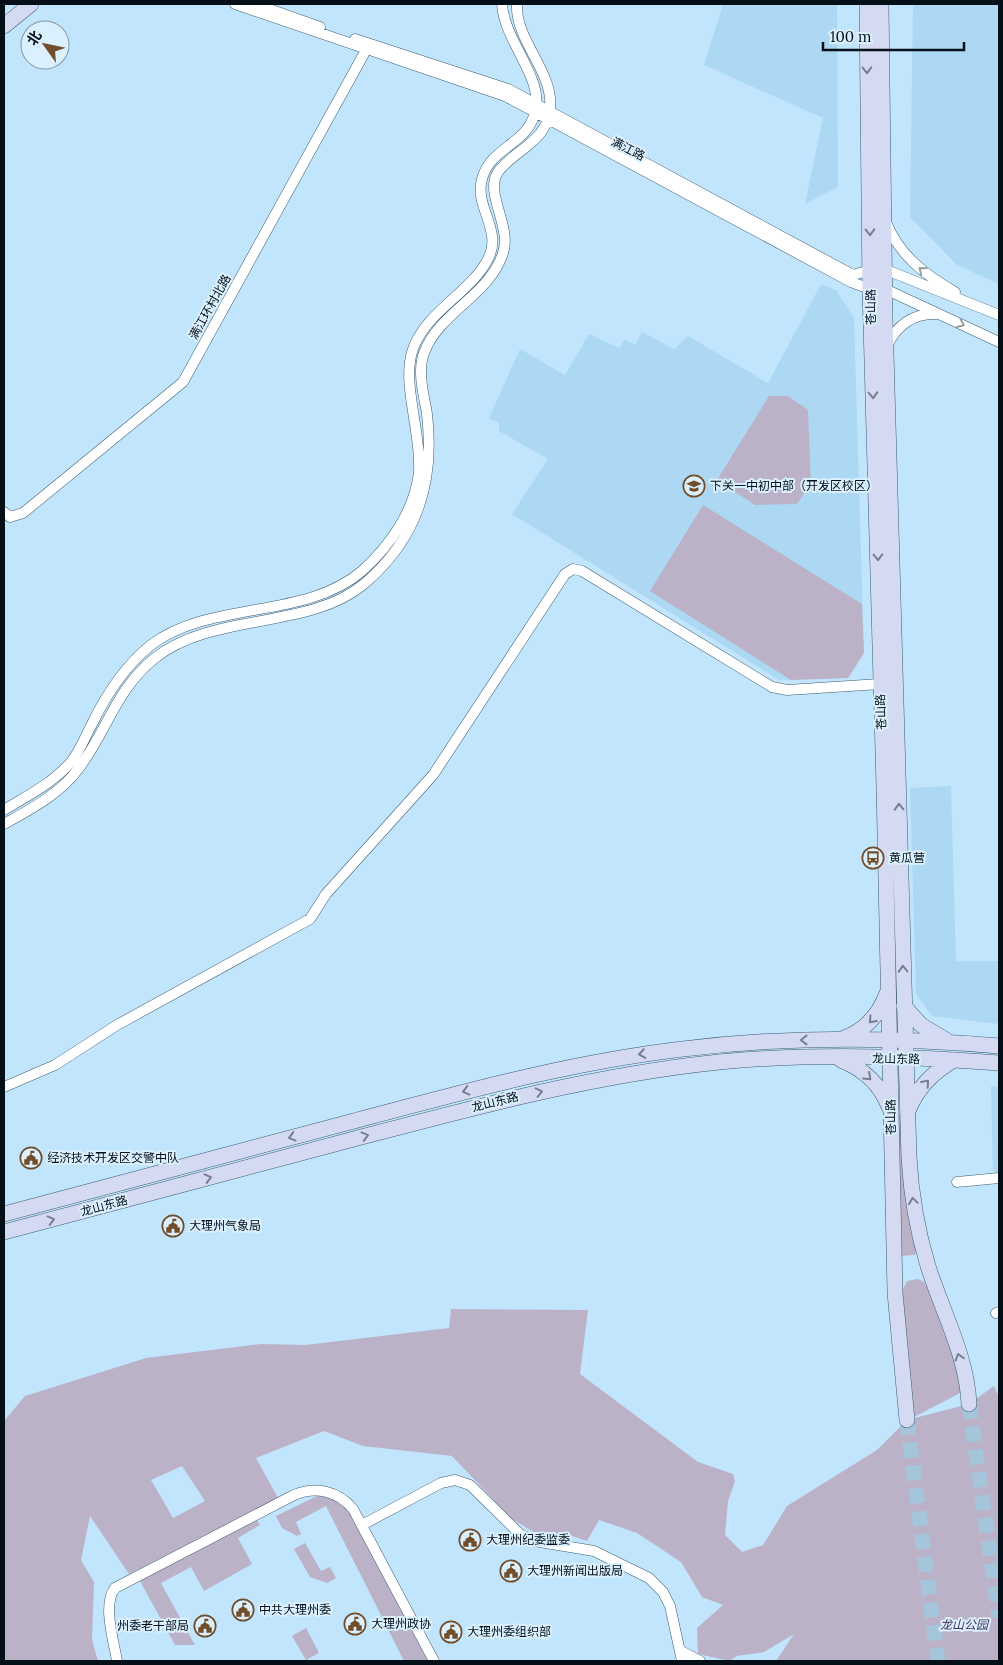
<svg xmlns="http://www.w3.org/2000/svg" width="1003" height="1665" viewBox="0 0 1003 1665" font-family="Lora,'Noto Sans SC',serif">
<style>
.built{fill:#add8f3}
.green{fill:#bbb2c8;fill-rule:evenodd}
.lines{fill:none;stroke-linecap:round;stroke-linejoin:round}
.secondary-tunnel{stroke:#a5c5da;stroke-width:15;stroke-dasharray:15 8;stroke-linecap:butt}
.street-casing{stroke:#3d5d71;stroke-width:11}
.secondary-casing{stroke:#3d5d71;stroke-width:16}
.street{stroke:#fff;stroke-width:10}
.secondary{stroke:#d3daf1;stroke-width:15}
.oneway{stroke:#767f8f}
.oneway2{stroke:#9b9fa2}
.labels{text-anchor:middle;stroke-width:4;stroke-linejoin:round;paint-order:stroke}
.street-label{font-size:12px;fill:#040f17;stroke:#dbf0fe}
.poi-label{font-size:12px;fill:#040f17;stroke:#dbf0fe;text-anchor:start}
.park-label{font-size:12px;font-style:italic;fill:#45315c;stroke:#dbf0fe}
</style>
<rect width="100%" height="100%" fill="#c1e5fc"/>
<path class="built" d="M723,4H837L838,187L805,204L823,118L704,65Z
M913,4H999V284L957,265L910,217Z
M821,284L836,290L854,318L864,653L848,678L779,680L512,514L548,459L499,431V423L489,418L520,349L565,375L589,334L619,348L625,339L635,345L642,332L674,349L688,336L768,383Z
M951,786L956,961H999V1024L932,1016L916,994L910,788Z
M991,1086L999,1087V1175L993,1176Z"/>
<path class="green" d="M769,396H788L808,410L811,483L797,504L755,505L717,480Z
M703,505L862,604L864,653L848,678L791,680L650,591Z
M896,1113L901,1115L916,1251L915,1255L901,1256Z
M918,1279L924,1282L927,1287L954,1360L962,1392L914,1417L909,1378L901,1293L907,1281Z
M451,1309L588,1310L580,1374L698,1462L733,1474L735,1481L728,1501L725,1535L742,1552L763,1545L787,1506L877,1450L907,1420L969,1404L994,1386L999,1397V1661H776L794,1634L764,1652L737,1656L729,1661L698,1654L697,1628L723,1605L702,1597L681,1562L637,1533L599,1520L587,1541L569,1535L537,1534L512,1519L452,1456L363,1446L324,1431L256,1458L278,1498L129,1574L90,1516L81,1560L94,1582L92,1640L98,1661H4V1421L25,1396L146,1358L261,1344L305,1345L449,1328ZM182,1466L205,1501L173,1518L151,1480Z
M321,1494L345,1502L428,1661H404L326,1506L296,1522L301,1534L297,1536L282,1528L276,1516Z
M256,1518L260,1525L238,1538L252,1564L204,1591L191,1567L161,1583L195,1645H175L140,1581Z
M305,1543L321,1571L330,1567L336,1578L327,1583L310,1577L294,1549Z
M306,1628L319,1653L306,1660L292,1636Z"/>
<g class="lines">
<path class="secondary-tunnel" d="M969,1404L999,1617
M907,1420L938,1661"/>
<g class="street-casing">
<path id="street" d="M235,4L505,96L851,282L870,289H885L999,342
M255,4L320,27
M355,39L508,89L853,275L870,270L884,269L999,315
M886,222C899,255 925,275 955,292
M887,346C896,326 913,313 936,314
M4,512L10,517L23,513L183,382L366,50
M4,810C27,796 53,783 71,762C80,751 85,737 92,724C106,695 126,665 151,645C210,600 305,620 362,571C390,546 415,510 419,472C420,454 417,436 414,418C411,397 406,373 412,352C424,312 470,294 488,259C503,230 474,207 482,179C491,145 531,145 536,107C541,75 504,40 502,4
M4,824C31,809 60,794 79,768C107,731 116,689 155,658C213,612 309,630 364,584C417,539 435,483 427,414C424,395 417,372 424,353C439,312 490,295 503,253C512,226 484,193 498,172C515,149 547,142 550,109C554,71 515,41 517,4
M4,1087L55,1065L117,1025L310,919L326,894L433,775L565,574L573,569L582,571L772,687L787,690L880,684
M957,1182L999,1178
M996,1313L999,1312
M362,1525L441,1483L455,1480L470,1485L521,1535L540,1542L594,1551L649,1578L663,1592L670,1606L682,1661
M681,1651L700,1661
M117,1661C114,1642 102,1604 115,1588L294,1495C316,1486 338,1491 353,1509L434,1661"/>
</g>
<g class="secondary-casing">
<path id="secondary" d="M867,4L870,289L884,787L895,1293L907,1420
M881,4L885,318L909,1157C911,1194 917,1230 928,1266C942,1311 967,1356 969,1404
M4,26L31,4
M904,1006L921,1025L946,1040
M844,1038C866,1030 879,1015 887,993
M841,1060C863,1069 881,1085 889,1107
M908,1111C917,1088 933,1072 954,1060
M4,1214C121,1183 237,1152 354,1121C463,1092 571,1062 683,1049C787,1036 895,1037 999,1046
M4,1232C121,1201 237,1170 354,1139C475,1107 594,1075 719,1062C811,1053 907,1056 999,1063"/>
</g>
<use href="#street" class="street"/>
<use href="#secondary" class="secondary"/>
</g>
<defs><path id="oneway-chevron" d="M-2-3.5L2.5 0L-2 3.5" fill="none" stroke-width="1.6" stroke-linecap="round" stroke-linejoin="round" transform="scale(1.25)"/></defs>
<g class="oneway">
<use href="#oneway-chevron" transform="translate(867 70) rotate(89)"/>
<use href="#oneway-chevron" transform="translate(870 232) rotate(89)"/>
<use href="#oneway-chevron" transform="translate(873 395) rotate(88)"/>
<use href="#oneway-chevron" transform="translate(878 557) rotate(89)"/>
<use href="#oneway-chevron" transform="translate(899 807) rotate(-92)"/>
<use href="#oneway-chevron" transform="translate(903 969) rotate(-92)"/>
<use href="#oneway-chevron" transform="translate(872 1020) rotate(132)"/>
<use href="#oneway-chevron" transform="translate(804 1040) rotate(180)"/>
<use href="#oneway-chevron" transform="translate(642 1054) rotate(171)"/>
<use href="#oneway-chevron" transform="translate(868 1077) rotate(43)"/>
<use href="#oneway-chevron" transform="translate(926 1083) rotate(-49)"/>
<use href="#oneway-chevron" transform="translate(466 1091) rotate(165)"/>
<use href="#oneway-chevron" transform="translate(539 1092) rotate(-13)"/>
<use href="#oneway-chevron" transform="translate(365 1136) rotate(-15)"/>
<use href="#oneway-chevron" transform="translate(292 1137) rotate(165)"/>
<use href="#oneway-chevron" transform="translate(208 1178) rotate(-15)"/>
<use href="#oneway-chevron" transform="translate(913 1201) rotate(-98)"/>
<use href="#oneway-chevron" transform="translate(51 1220) rotate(-15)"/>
<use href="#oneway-chevron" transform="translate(959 1357) rotate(-106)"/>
</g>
<g class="oneway2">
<use href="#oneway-chevron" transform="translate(922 270) rotate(-141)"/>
<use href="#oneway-chevron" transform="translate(961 324) rotate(25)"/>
</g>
<defs>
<g id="school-ring" transform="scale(1.125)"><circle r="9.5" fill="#dbf0fe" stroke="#724d29" stroke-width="1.5"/><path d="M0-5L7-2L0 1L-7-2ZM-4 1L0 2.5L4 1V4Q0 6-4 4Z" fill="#724d29"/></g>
<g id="bus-ring" transform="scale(1.125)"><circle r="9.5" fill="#dbf0fe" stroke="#724d29" stroke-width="1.5"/><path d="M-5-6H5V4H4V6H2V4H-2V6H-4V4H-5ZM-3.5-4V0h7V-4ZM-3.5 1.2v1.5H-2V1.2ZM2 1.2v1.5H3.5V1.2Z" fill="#724d29"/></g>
<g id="civic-ring" transform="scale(1.125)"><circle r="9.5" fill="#dbf0fe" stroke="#724d29" stroke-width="1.5"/><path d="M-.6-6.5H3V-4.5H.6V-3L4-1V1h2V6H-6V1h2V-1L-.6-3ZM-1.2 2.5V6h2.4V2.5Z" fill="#724d29"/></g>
</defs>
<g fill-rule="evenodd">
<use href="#school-ring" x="694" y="486"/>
<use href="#bus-ring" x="873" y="858"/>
<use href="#civic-ring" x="31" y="1158"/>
<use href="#civic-ring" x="173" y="1226"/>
<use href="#civic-ring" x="470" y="1540"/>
<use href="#civic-ring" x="511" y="1571"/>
<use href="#civic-ring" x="243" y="1610"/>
<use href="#civic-ring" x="355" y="1624"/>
<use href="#civic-ring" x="205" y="1626"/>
<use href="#civic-ring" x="451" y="1632"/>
</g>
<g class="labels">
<g class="street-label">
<text transform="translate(628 149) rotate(27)" y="4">满江路</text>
<text transform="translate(210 307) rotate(-61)" y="4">满江环村北路</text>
<text transform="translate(871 307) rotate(-91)" y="4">苍山路</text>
<text transform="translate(881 712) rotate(-92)" y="4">苍山路</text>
<text transform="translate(896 1059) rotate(1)" y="4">龙山东路</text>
<text transform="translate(495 1102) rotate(-14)" y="4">龙山东路</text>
<text transform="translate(891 1117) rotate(-91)" y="4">苍山路</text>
<text transform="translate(104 1206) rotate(-15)" y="4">龙山东路</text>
</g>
<g class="poi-label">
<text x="710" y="490">下关一中初中部（开发区校区）</text>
<text x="889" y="862">黄瓜营</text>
<text x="47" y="1162">经济技术开发区交警中队</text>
<text x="189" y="1230">大理州气象局</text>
<text x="486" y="1544">大理州纪委监委</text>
<text x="527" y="1575">大理州新闻出版局</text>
<text x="259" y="1614">中共大理州委</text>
<text x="371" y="1628">大理州政协</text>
<text x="189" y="1630" text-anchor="end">州委老干部局</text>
<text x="467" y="1636">大理州委组织部</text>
</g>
<g class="park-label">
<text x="964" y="1629">龙山公园</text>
</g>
</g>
<rect width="1003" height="1665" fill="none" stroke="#040f17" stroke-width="10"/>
<g transform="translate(45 45) rotate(303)"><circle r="24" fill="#dbf0fe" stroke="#8596a2"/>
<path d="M0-4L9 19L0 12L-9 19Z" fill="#724d29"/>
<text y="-8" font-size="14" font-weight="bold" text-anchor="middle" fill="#040f17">北</text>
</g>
<path d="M823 42v8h141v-8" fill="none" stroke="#040f17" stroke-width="2.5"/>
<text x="830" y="42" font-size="15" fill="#040f17" stroke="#dbf0fe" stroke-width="4" paint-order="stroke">100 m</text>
</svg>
